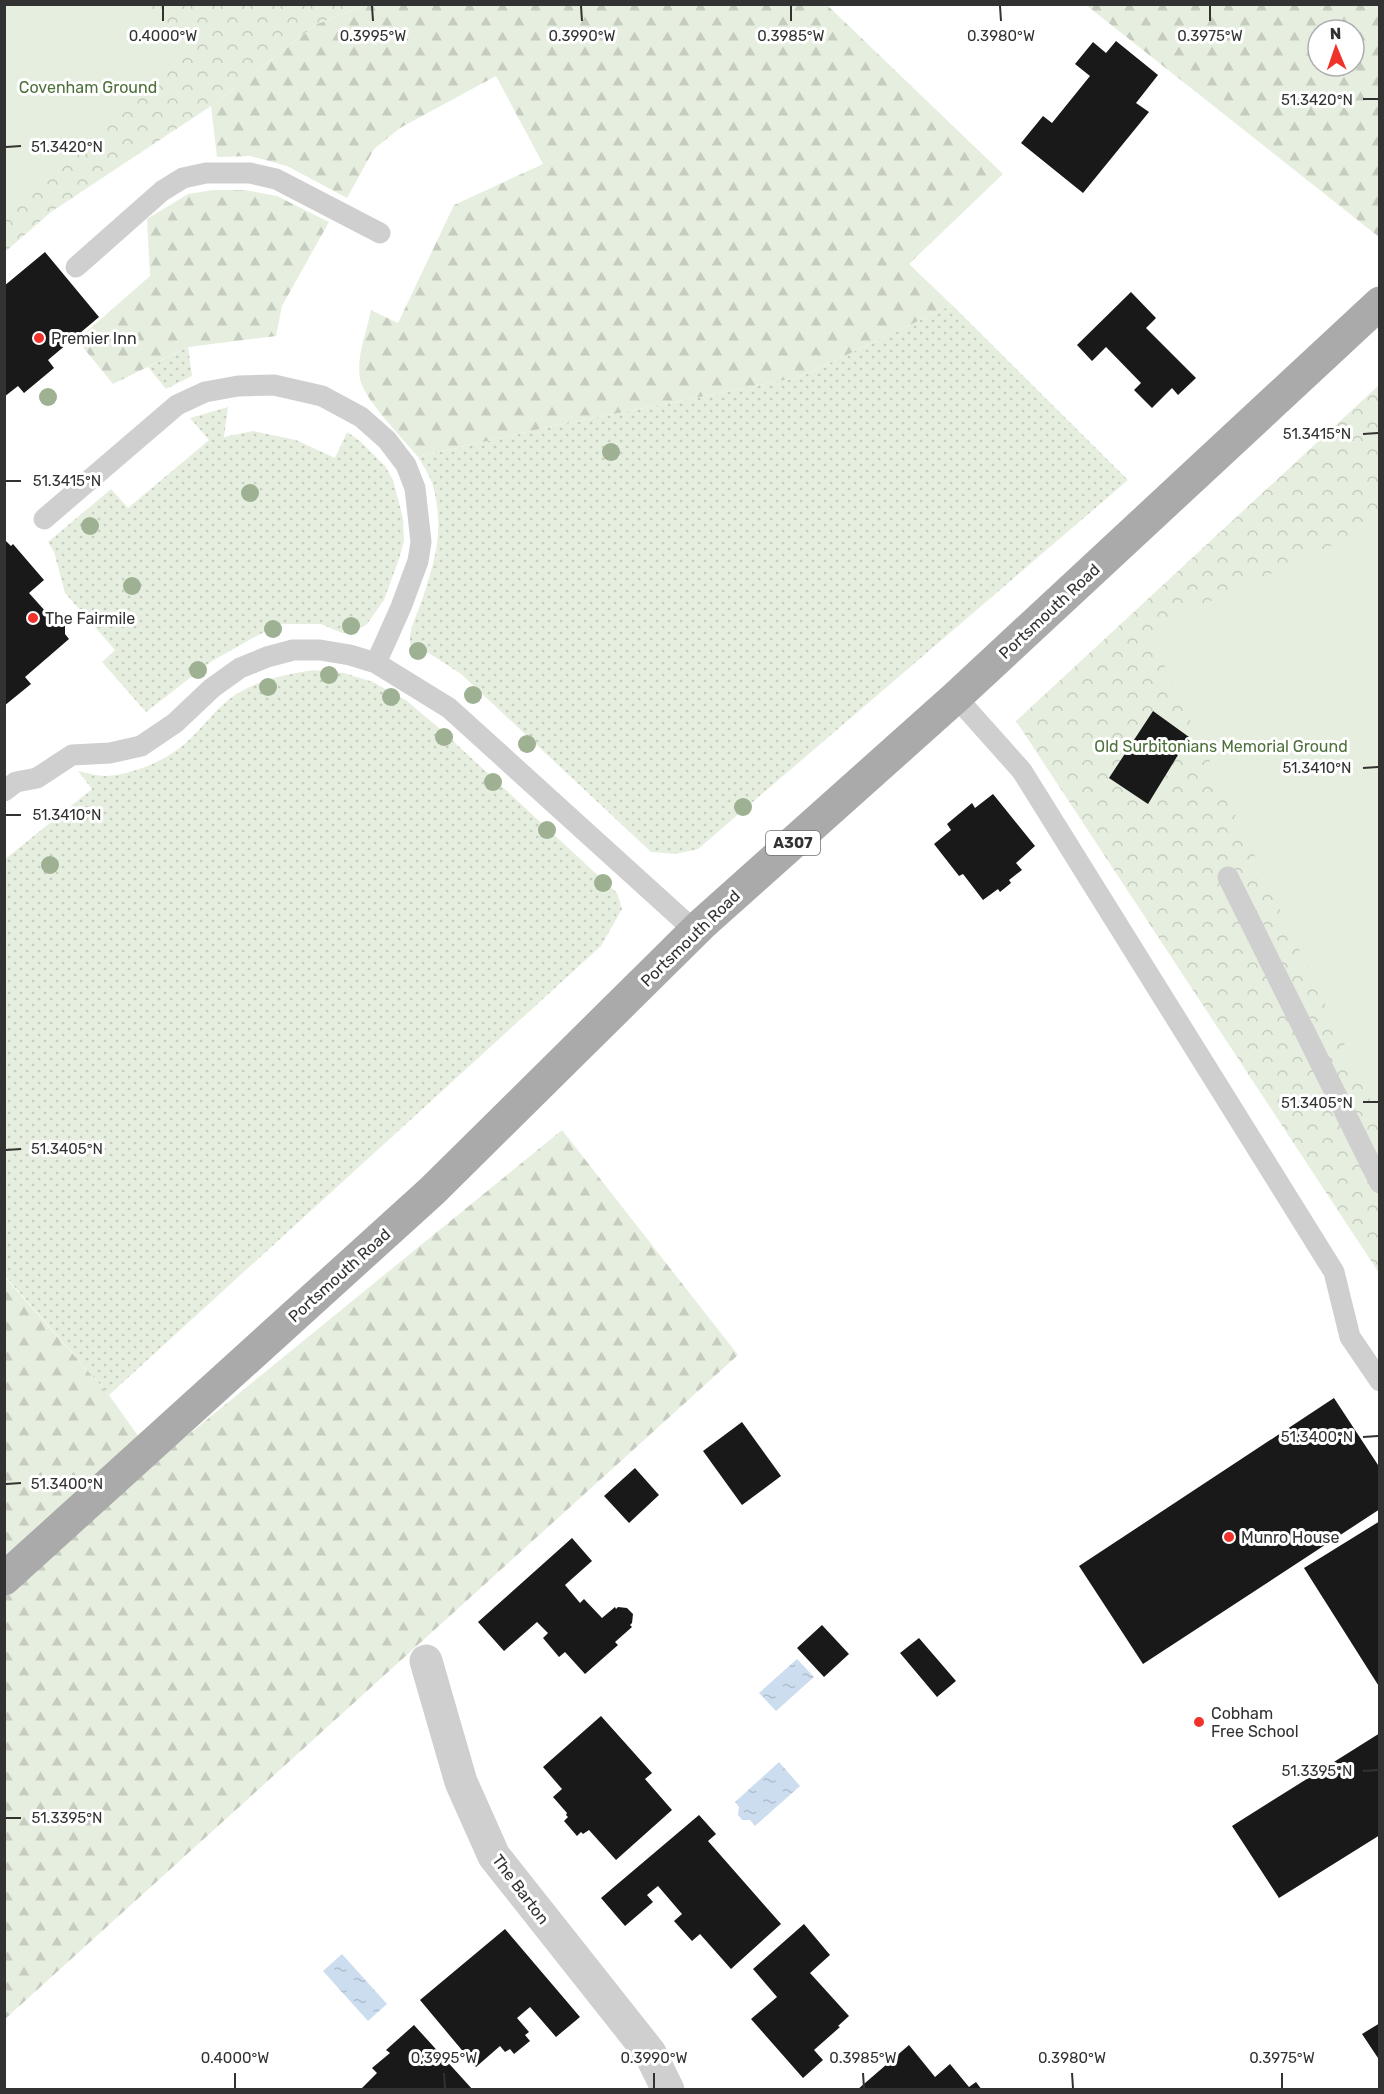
<svg xmlns="http://www.w3.org/2000/svg" width="1384" height="2094" viewBox="0 0 1384 2094" font-family="Rubik,sans-serif">
<style>
.grass{fill:url(#grass-dots)}
.forest{fill:url(#forest-firs);fill-rule:evenodd}
.park{fill:url(#park-crowns)}
.garden{fill:#e6efdf}
.water{fill:url(#water-ripples)}
.building{fill:#191919}
.lines{fill:none;stroke-linecap:round;stroke-linejoin:round}
.lane{stroke:#cfcfcf;stroke-width:21}
.street{stroke:#cfcfcf;stroke-width:33}
.primary{stroke:#aaa;stroke-width:33}
.tree{fill:#9eb193}
.ticks{fill:none;stroke:#323232;stroke-width:2}
.poi-dot{fill:#f1322b;stroke:#fff;stroke-width:2}
.labels{text-anchor:middle;stroke-width:6;stroke-linejoin:round;paint-order:stroke}
.shield{fill:#fff;stroke:#707070;stroke-width:1.5}
.shield-label{font-size:15px;font-weight:bold;fill:#323232}
.park-label{font-size:16px;fill:#4e713b;stroke:#fff}
.poi-label{font-size:16px;fill:#323232;stroke:#fff;text-anchor:start}
.street-label{font-size:16px;fill:#323232;stroke:#fff}
.ticks-label{font-size:15px;text-anchor:middle;fill:#323232;stroke:#fff;stroke-width:6;stroke-linejoin:round;paint-order:stroke}
</style>
<defs>
<pattern id="grass-dots" width="8" height="8" patternUnits="userSpaceOnUse" patternTransform="scale(1.5)"><rect width="8" height="8" fill="#e6efdf"/><path d="M2 2h.1M6 6h.1" fill="none" stroke="#c6cdc0" stroke-width="1.8" stroke-linecap="round"/></pattern>
<pattern id="forest-firs" width="22" height="20" patternUnits="userSpaceOnUse" patternTransform="scale(1.5)"><rect width="22" height="20" fill="#e6efdf"/><path d="M5 1l3.5 6h-7zM16 11l3.5 6h-7z" fill="#c6cdc0"/></pattern>
<pattern id="park-crowns" width="20" height="18" patternUnits="userSpaceOnUse" patternTransform="scale(1.5)"><rect width="20" height="18" fill="#e6efdf"/><path d="M2 6a3 3 0 1 1 6 0M12 15a3 3 0 1 1 6 0" fill="none" stroke="#c6cdc0"/></pattern>
<pattern id="water-ripples" width="26" height="14" patternUnits="userSpaceOnUse" patternTransform="scale(1.5)"><rect width="26" height="14" fill="#cbddef"/><path d="M2 4q2-2 4 0t4 0M15 11q2-2 4 0t4 0" fill="none" stroke="#afbecd"/></pattern>
</defs>
<rect width="100%" height="100%" fill="#fff"/>
<path class="grass" d="M952,305L1128,480L698,849L676,854L651,852L461,674L424,650L410,644C409,628 417,615 422,600C435,560 444,533 434,490C432,479 424,467 418,457L548,427L800,377Z
M188,347L192,376L166,389L148,367Z
M228,407L224,437L253,431L296,440L335,458L347,432L360,441L385,466L393,480L403,518L404,541L399,559L384,600L367,624L355,631L342,633L321,624H278L212,661L146,712L102,662L115,650L65,593L54,552L48,542L111,489L128,508L209,440L190,418Z
M314,670L344,673L373,682L407,701L440,729L617,893L622,909L601,946L109,1395L5,1276L4,860L92,789L78,771C87,773 97,776 106,776C135,774 168,760 189,740C204,726 217,707 235,695C258,680 287,674 314,670Z"/>
<path class="forest" d="M366,5H827L1003,174L909,264L952,305L800,377L548,427L418,457C404,440 363,398 360,379C356,357 367,331 371,310L398,323L454,205L543,164L496,76L400,128L374,149L347,198L287,166L250,156L217,157L211,106L317,24Z
M1086,5H1379V238V237ZM1318,30H1354V66H1318Z
M214,190H245L277,196L329,222L282,306L276,336L188,347L113,384L77,340L150,276L147,219L188,194Z
M562,1130L738,1355L5,2019L4,1276L109,1395L156,1461Z"/>
<path class="park" d="M5,5H366L317,24L211,106L51,212L5,252Z
M1379,385V1273L1016,721Z"/>
<path class="garden" d="M5,4L149,5L188,46L5,219Z
M1379,524V1117L1153,642L1157,626Z"/>
<path class="water" d="M797,1659L814,1677L776,1711L759,1693Z
M779,1762L800,1786L755,1826L750,1820H742L738,1815L739,1807L735,1802Z
M342,1954L387,2004L368,2021L323,1971Z"/>
<path class="building" d="M1116,41L1158,75L1136,103L1149,112L1083,193L1021,143L1043,116L1052,123L1090,76L1075,64L1093,42L1106,53Z
M45,252L99,317L48,360L54,368L24,393L18,386L4,397V286Z
M1131,292L1156,318L1146,328L1196,378L1178,395L1172,388L1152,408L1134,390L1141,383L1106,347L1092,361L1077,345Z
M4,539L11,546L13,544L44,580L29,593L46,612L57,614L65,623V634L69,639L25,677L31,684L4,706Z
M1153,711L1189,737L1148,804L1109,778Z
M993,794L1035,846L1016,863L1022,870L1009,880L1011,883L1000,892L998,889L983,900L963,874L959,876L934,844L951,830L947,824L972,803L975,808Z
M1334,1398L1380,1468V1509L1143,1664L1079,1566Z
M742,1422L781,1476L742,1505L703,1451Z
M635,1468L659,1495L629,1523L604,1496Z
M1380,1521V1688L1304,1568Z
M572,1538L592,1561L565,1585L580,1603L584,1599L602,1618L615,1607L616,1609L618,1607L627,1608L633,1614L632,1623L630,1625L632,1627L615,1642L618,1645L585,1674L565,1652L559,1657L543,1638L548,1633L537,1622L504,1651L478,1622Z
M822,1625L849,1654L824,1677L797,1648Z
M919,1638L956,1681L937,1697L900,1653Z
M601,1716L652,1773L645,1779L672,1810L616,1860L589,1830L583,1834L581,1832L577,1836L564,1821L568,1817L566,1815L567,1813L553,1797L562,1789L543,1767Z
M1380,1733V1835L1279,1898L1232,1826Z
M699,1815L716,1834L708,1841L781,1924L731,1969L700,1934L692,1941L674,1921L682,1914L658,1886L647,1895L653,1902L625,1926L601,1898Z
M804,1924L830,1955L810,1973L849,2016L838,2026L840,2027L814,2050L823,2060L803,2078L751,2019L777,1997L753,1969Z
M505,1929L580,2017L556,2037L530,2007L517,2018L529,2032L525,2035L530,2041L514,2054L510,2049L505,2052L500,2046L476,2067L420,2000Z
M1380,2023V2061L1362,2034Z
M414,2025L473,2090H360L377,2073L372,2068L390,2053L386,2050Z
M909,2045L935,2077L950,2064L969,2087L976,2082L982,2090H857Z"/>
<g class="lines">
<path class="lane" d="M76,267L162,191L183,178L206,173H250L276,179L380,233
M44,519L177,405L205,392L238,386L274,385L322,396L361,417L387,440L406,465L415,488L421,542L418,561L401,607L376,663
M956,697L1022,771L1334,1272L1350,1337L1380,1381
M4,791L16,782L37,778L72,755L110,753L141,746L175,723L212,688L240,668L267,657L293,650H320L350,655L376,663L449,708L695,931
M1228,877L1380,1183"/>
<path class="street" d="M426,1661L461,1782L494,1856L650,2053L668,2090"/>
<path class="primary" d="M4,1579L432,1191L702,924L956,697L1380,303"/>
</g>
<g class="tree">
<circle cx="48" cy="397" r="9"/>
<circle cx="611" cy="452" r="9"/>
<circle cx="250" cy="493" r="9"/>
<circle cx="90" cy="526" r="9"/>
<circle cx="132" cy="586" r="9"/>
<circle cx="351" cy="626" r="9"/>
<circle cx="273" cy="629" r="9"/>
<circle cx="418" cy="651" r="9"/>
<circle cx="198" cy="670" r="9"/>
<circle cx="329" cy="675" r="9"/>
<circle cx="268" cy="687" r="9"/>
<circle cx="473" cy="695" r="9"/>
<circle cx="391" cy="697" r="9"/>
<circle cx="444" cy="737" r="9"/>
<circle cx="527" cy="744" r="9"/>
<circle cx="493" cy="782" r="9"/>
<circle cx="743" cy="807" r="9"/>
<circle cx="547" cy="830" r="9"/>
<circle cx="50" cy="865" r="9"/>
<circle cx="603" cy="883" r="9"/>
</g>
<path class="ticks" d="M163,6V21M372,6L373,21M581,6L582,21M791,6V21M1000,6L1001,21M1210,6V21M1363,99H1378M6,147L21,146M1363,434L1378,433M6,481H21M1363,768L1378,767M6,815H21M1363,1102H1378M6,1150L21,1149M1363,1437L1378,1436M6,1484L21,1483M1363,1771L1378,1770M6,1818H21M235,2073V2088M444,2073L445,2088M654,2073V2088M863,2073L864,2088M1072,2073L1073,2088M1282,2073V2088"/>
<g class="poi-dot">
<circle cx="39" cy="338" r="6"/>
<circle cx="33" cy="618" r="6"/>
<circle cx="1229" cy="1537" r="6"/>
<circle cx="1199" cy="1722" r="6"/>
</g>
<g class="labels">
<rect class="shield" x="766" y="831" width="54" height="24" rx="4.5"/>
<g class="shield-label">
<text x="793" y="848">A307</text>
</g>
<g class="park-label">
<text x="88" y="93">Covenham Ground</text>
<text x="1221" y="752">Old Surbitonians Memorial Ground</text>
</g>
<g class="poi-label">
<text x="51" y="344">Premier Inn</text>
<text x="45" y="624">The Fairmile</text>
<text x="1241" y="1543">Munro House</text>
<text x="1211" y="1719">Cobham<tspan x="1211" dy="18">Free School</tspan></text>
</g>
<g class="street-label">
<text transform="translate(1049 611) rotate(-43)" y="6">Portsmouth Road</text>
<text transform="translate(690 938) rotate(-44)" y="6">Portsmouth Road</text>
<text transform="translate(339 1275) rotate(-42)" y="6">Portsmouth Road</text>
<text transform="translate(521 1889) rotate(53)" y="6">The Barton</text>
</g>
</g>
<g class="ticks-label">
<text x="163" y="41">0.4000°W</text>
<text x="373" y="41">0.3995°W</text>
<text x="582" y="41">0.3990°W</text>
<text x="791" y="41">0.3985°W</text>
<text x="1001" y="41">0.3980°W</text>
<text x="1210" y="41">0.3975°W</text>
<text x="1317" y="105">51.3420°N</text>
<text x="67" y="152">51.3420°N</text>
<text x="1317" y="439">51.3415°N</text>
<text x="67" y="486">51.3415°N</text>
<text x="1317" y="773">51.3410°N</text>
<text x="67" y="820">51.3410°N</text>
<text x="1317" y="1108">51.3405°N</text>
<text x="67" y="1154">51.3405°N</text>
<text x="1317" y="1442">51.3400°N</text>
<text x="67" y="1489">51.3400°N</text>
<text x="1317" y="1776">51.3395°N</text>
<text x="67" y="1823">51.3395°N</text>
<text x="235" y="2063">0.4000°W</text>
<text x="444" y="2063">0.3995°W</text>
<text x="654" y="2063">0.3990°W</text>
<text x="863" y="2063">0.3985°W</text>
<text x="1072" y="2063">0.3980°W</text>
<text x="1282" y="2063">0.3975°W</text>
</g>
<rect width="1384" height="2094" fill="none" stroke="#323232" stroke-width="12"/>
<g transform="translate(1336 48) rotate(358)"><circle r="28" fill="#ffffff" stroke="#adadad" stroke-width="1.5"/>
<path d="M0-4.5L10 22L0 15L-10 22Z" fill="#f1322b"/>
<text y="-9" font-size="16" font-weight="bold" text-anchor="middle" fill="#323232">N</text>
</g>
</svg>
